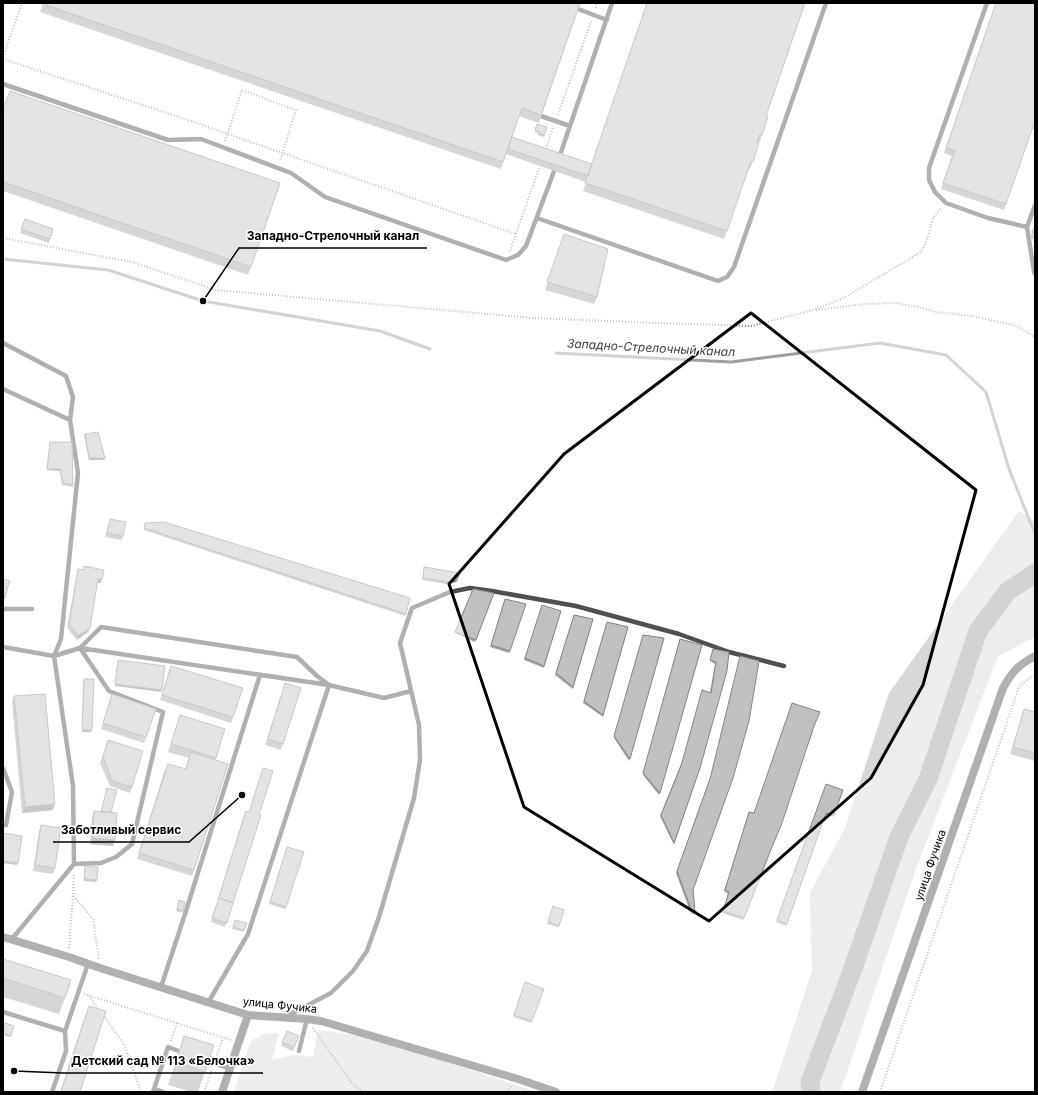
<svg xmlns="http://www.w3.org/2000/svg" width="1038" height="1095" viewBox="0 0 1038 1095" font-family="Inter,sans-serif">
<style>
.green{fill:#d7d7d7}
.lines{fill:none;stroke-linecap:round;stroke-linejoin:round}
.stream{stroke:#9e9e9e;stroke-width:3}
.river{stroke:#9e9e9e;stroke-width:19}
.path{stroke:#727272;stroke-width:2;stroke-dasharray:1 2;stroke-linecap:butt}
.service{stroke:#505050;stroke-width:4.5}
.minor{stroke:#505050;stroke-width:8}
.wall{fill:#a5a5a5}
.shaded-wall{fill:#868686}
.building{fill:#c0c0c0;stroke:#868686}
.marked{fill:none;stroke:#000;stroke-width:3;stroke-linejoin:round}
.labels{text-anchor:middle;stroke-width:3;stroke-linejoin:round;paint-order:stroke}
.street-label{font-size:11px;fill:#000;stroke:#fff}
.water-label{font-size:12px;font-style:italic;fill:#3f3f3f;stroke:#fff}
.leader{fill:none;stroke:#000;stroke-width:1.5}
.callout-dot{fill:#000;stroke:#fff;stroke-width:1.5}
.callout-label{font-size:12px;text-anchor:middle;font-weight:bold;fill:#000;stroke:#fff;stroke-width:3;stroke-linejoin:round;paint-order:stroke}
</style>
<rect width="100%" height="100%" fill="#fff"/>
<path class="green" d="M1019,511L1035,521V637L998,656L917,866L840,1092H772L812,971L810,893L845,828L889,693Z
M318,1030L373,1038L537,1092H234L251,1041L263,1034L279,1033L272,1060L294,1055L313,1057Z"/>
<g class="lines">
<path class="stream" d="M3,259L108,270L203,301L380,331L430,349
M556,353L731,362L880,343L946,355L986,392L1009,469L1035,534"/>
<path class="river" d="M811,1092L810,1082L852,971L899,837L928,779L978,631L1008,591L1035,573"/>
<path class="path" d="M596,8L597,3
M3,57L22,3
M3,59L173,115L516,234
M558,115L591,21
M225,141L242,90L296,110L280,161
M546,149L553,127
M3,238L132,262L216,290L533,318L658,323L752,326L813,310L842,299L921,252L926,243L933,218L941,208
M510,251L540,165
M816,310L864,304L896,303L918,307L936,312L972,316L1017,326L1035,337
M74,875L73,895L93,919L99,959
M69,948L73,895
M84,994L231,1040
M89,996L99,1010
M103,1015L124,1044L141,1092
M313,1028L351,1082L362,1092
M171,1041L177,1023
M216,1058L223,1038
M204,1092L212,1069
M507,1092L512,1085
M880,1092L1019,687L1025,681L1035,675"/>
<path class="service" d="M987,3L929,168V180L935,192L946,203L988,218L1027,227
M578,9L607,20
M3,84L168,140L201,139L291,173L325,197L506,260L518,255L526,246L556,166
M541,116L570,126
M559,158L612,3
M1035,205L1027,227L1034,272L1035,274
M537,218L718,281L727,277L734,267L826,3
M3,343L66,376L73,397L70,420L78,473L61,639L54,656L80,648L329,685L384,698L411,691
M3,389L70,420
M3,609H32
M3,647L54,656L73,786L74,864L11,940
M3,768L12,792L6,825H3
M74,864L101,863L116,857L132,844L163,712L109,691L80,648L101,627L297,657L317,676L329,685L248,934L208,1003
M161,987L185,914L260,675
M3,1012L65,1031L88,964
M287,1016L331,993L353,971L367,951L379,917L414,798L420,760L419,725L400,643L412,608L450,592L470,588L492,591L576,606L679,634L729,652L784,666
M299,1051L307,1019
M205,1060L230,1069
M154,1089L163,1092
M52,1092L66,1051L65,1031
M153,1092L168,1047L184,1053"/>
<path class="minor" d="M3,937L69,957L100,968L248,1015L307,1019L321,1021L518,1079L556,1092
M222,1092L248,1015
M862,1092L1003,688C1013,671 1017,666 1035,656"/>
</g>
<path class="wall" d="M43,3H580L539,123L519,116L512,137L592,164L766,116L762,135L760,142H757L759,143L750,169H748L724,239L583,191L586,182L506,154L501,169L40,12Z
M996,3L1035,121L1004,210L941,189L952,156L944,153Z
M3,108L280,183L248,275L3,191Z
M537,124L547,127L544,137L537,135L538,133L535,132Z
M25,219L53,229L49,243L20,233Z
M1035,225V240L1030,238Z
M564,234L597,297L594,304L545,290Z
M85,434L104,460H89L84,436Z
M50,442L73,485V487L62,485L60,471L47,470Z
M110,519L123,536L122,540L105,537Z
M145,523L406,614L405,616L144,530Z
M84,566L101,583H97L90,628L88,632L77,640L67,628L77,573L78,569L83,570Z
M424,567L460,573L456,582L446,584L422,580Z
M473,589L494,593L475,642L455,633Z
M505,599L510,651L509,653L490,647Z
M542,605L561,611L544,668L524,660Z
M574,615L593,619L573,689L555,675Z
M607,622L628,627L603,717L583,703Z
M643,635L664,638L629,761L614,738Z
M680,639L702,645L659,795L643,775Z
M713,649L729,652L700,768L674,845L660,816L710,692L715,664L710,661Z
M169,671L233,717L231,723L160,700Z
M84,679L91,732H82L83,681Z
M283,689V744L281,750L265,745Z
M112,694L156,709L144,743L101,729Z
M14,696L53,810L22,813L12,702Z
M1024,709L1035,712V761L1010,754Z
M180,715L225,729L215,760L194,870L192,876L137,859L165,769H185L189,758L168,752Z
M814,728L771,849L743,920L723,913L728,894L724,891L749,812L754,813Z
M108,740L132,787L130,793L110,786L100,763Z
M709,781L693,890L695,912L694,914H691L676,873Z
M826,784L843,790L833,817L825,815L786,926L776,922Z
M94,811L111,812L115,840L113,846L90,844L92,817Z
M245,812H249L261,815L225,927L211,922Z
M41,825L55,868L53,874L33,871L39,831Z
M287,847L286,907L285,909L269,904Z
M179,900L185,902L182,913L176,911Z
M553,906L564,910L558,927L547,924Z
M235,920L247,923L244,932L232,929Z
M3,959L65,998L59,1014L3,997Z
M525,982L532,1021L531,1023L513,1017Z
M89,1006L80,1092H60L83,1022Z
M14,1026L10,1037L3,1035V1027Z
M287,1031L299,1036L293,1051L281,1046Z
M184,1036L205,1072L198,1092H191L168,1085Z"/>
<path class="shaded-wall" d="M89,458H105L104,460H89Z
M47,469H60V471L47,470Z
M98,579H102L101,583H97Z
M457,580L456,582L446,584L447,582Z
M90,628L88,632L77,640L78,636Z
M115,684L162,690L161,692L115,686Z
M82,730H92L91,732H82Z
M55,804L53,810L22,813L25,807Z
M92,838L115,840L113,846L90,844Z
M3,861L18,863L17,865L3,863Z
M84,879L97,880L96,882L84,881Z
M692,912H695L694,914H691Z"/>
<path class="building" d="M44,3H580L541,115L522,108L503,162L43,4Z
M647,3H805L766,116L768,117L762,135L760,134L757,142L759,143L753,162L751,161L727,231L585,183Z
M996,3H1035V121L1006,204L943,183L955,151L946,148Z
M10,91L280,183L251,267L3,182V108L5,102H6Z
M537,124L547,127L544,135L538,133V131L535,130Z
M512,137L592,164L588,176L508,149Z
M25,219L53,229L50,239L21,229Z
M1035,225V233H1032Z
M564,234L608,249L597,297L547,282Z
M98,432L105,458H89L85,434Z
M50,442H72L73,485L63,483L60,469H47Z
M110,519L126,522L123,536L107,533Z
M164,522L410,598L406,614L144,528L145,523Z
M84,566L104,570L102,579H98L90,628L78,636L69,624L78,569L84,570Z
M424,567L460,573L457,580L447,582L423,578Z
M3,579L10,581L4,599H3Z
M473,589L494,593L476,640L455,632Z
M505,599L526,604L510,651L491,645Z
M542,605L561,611L544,666L525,658Z
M574,615L593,619L573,687L556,673Z
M607,622L628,627L603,715L584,701Z
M643,635L664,638L630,759L614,736Z
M680,639L702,645L660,793L643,773Z
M713,649L729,652L727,671L700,768L674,843L661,815L681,766L702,690L711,693L716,662L710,660Z
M740,656L759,661L749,721L733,778L693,890L695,912H692L677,871L710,779Z
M118,660L165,666L162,690L115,684Z
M171,666L243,688L233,717L162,695Z
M84,679H94L92,730H82Z
M285,683L301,688L283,744L268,739Z
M45,694L55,804L25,807L14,696Z
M112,694L156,709L146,737L103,723Z
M792,703L820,712L814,726L782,823L772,847L744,918L723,911L729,892L725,890L749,812L754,813Z
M1024,709L1035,712V753L1013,747Z
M180,715L225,729L216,758L171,744Z
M108,740L143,751L132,787L112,781L103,757Z
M191,752L228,764L194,870L139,853L168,764L186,769Z
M263,768L273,771L259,815H261L233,903L219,898L218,900L246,811L249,812Z
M826,784L843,790L834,815L826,813L787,924L777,920Z
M107,788L117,790L111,812H101Z
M94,811L117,813L115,840L92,838Z
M41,825L61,828L55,868L35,865Z
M3,833L22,836L18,863L3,861Z
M287,847L304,852L286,907L270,902Z
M85,866L98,867L97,880L84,879Z
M219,898L233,903L227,923L212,918Z
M179,900L185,902L183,911L177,909Z
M553,906L564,910L559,926L548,922Z
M235,920L247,923L244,930L233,927Z
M3,959L71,980L65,998L3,978Z
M525,982L544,989L532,1021L514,1015Z
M89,1006L106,1011L80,1092H61Z
M5,1023L14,1026L11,1036L3,1033V1027Z
M287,1031L299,1036L294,1047L282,1042Z
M184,1036L214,1045L205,1072L176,1062Z"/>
<path d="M0 0H1038V1095H0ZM751,313L976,490L923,685L871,778L709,921L524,807L449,584L564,454Z" fill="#fff" fill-opacity=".55" fill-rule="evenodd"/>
<path class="marked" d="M751,313L976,490L923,685L871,778L709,921L524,807L449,584L564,454Z"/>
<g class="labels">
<g class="street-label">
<text transform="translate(930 865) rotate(-71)" y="4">улица Фучика</text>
<text transform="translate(280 1005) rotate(6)" y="4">улица Фучика</text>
</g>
<g class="water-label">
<text transform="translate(651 348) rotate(3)" y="4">Западно-Стрелочный канал</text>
</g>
</g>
<path class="leader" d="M203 301L239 248H427M242 795L189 842H53M14 1071L63 1073H263"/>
<g class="callout-dot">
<circle cx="203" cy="301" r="4"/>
<circle cx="242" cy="795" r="4"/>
<circle cx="14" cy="1071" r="4"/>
</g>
<g class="callout-label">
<text x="333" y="240">Западно-Стрелочный канал</text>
<text x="121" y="834">Заботливый сервис</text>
<text x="163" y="1065">Детский сад № 113 «Белочка»</text>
</g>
<rect width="1038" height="1095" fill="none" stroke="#000000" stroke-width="8"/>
</svg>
